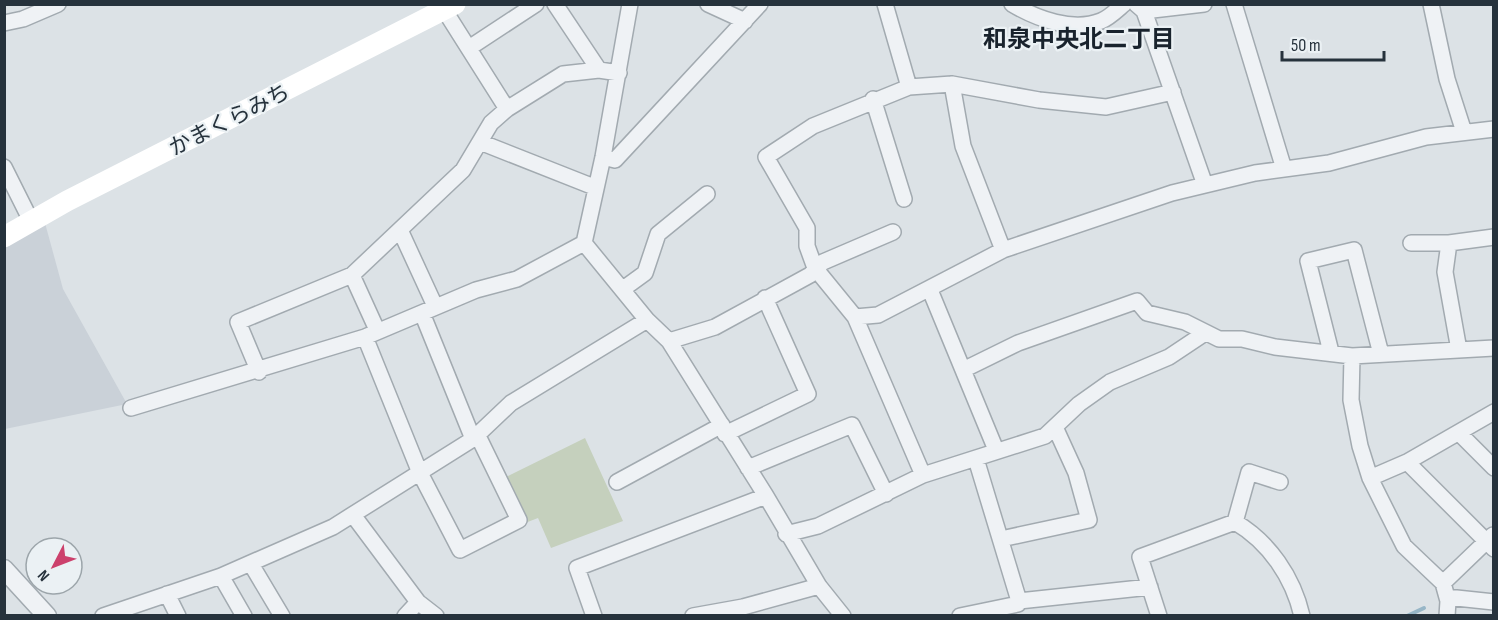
<svg xmlns="http://www.w3.org/2000/svg" width="1498" height="620" viewBox="0 0 1498 620" font-family="'Sofia Sans Condensed','Noto Sans JP',sans-serif">
<style>
.built{fill:#cad1d8}
.green{fill:#c5d0bd}
.lines{fill:none;stroke-linecap:round;stroke-linejoin:round}
.stream{stroke:#97b6c7;stroke-width:4}
.minor-casing{stroke:#a2aab0;stroke-width:18}
.tertiary-casing{stroke:#a2aab0;stroke-width:21}
.minor{stroke:#eff2f5;stroke-width:15}
.tertiary{stroke:#eff2f5;stroke-width:18}
.secondary{stroke:#fff;stroke-width:21}
.labels{text-anchor:middle;stroke-width:4.5;stroke-linejoin:round;paint-order:stroke}
.street-label{font-size:22px;fill:#26323c;stroke:#ebf1f4}
.neighbourhood-label{font-size:24px;font-weight:bold;fill:#19232d;stroke:#ebf1f4}
</style>
<rect width="100%" height="100%" fill="#dce2e6"/>
<path class="built" d="M45,223L63,289L127,404L5,429V248Z"/>
<path class="green" d="M585,438L623,521L551,548L538,518L525,523L504,478Z"/>
<g class="lines">
<path class="stream" d="M1407,616L1424,608"/>
<g class="minor-casing">
<path id="minor" d="M555,4L599,70
M708,4L745,21
M885,4L909,87
M1012,4C1037,19 1073,32 1101,21C1109,18 1117,10 1124,4
M1136,4L1144,11L1204,4
M1234,4L1284,169
M1431,4L1447,79L1464,132
M445,11L507,109
M1144,11L1205,185
M4,23L23,19L58,4
M469,48L536,4
M952,84L963,146L1003,250
M873,99L904,199
M480,142L594,187
M603,157L615,160L760,4
M4,167L31,221
M400,230L435,306
M584,243L647,320L669,341L766,496L819,586L843,616
M584,243L603,157L630,4
M1411,243H1449
M352,275L377,330
M623,289L645,273L658,234L707,194
M930,290L996,450
M422,313L473,439
M855,317L878,315L1003,250L1172,193L1255,173L1329,163L1426,137L1494,129
M365,337L420,473L460,550L519,520L478,436
M669,341L715,327L810,275L823,262L893,232
M1459,350L1445,272L1449,243L1494,237
M1331,352L1308,261L1354,250L1381,354
M1352,356L1351,400L1360,446L1370,478L1404,546L1443,583L1448,601L1447,616
M963,370L1018,343L1137,301L1147,313L1185,322L1219,339H1242L1275,347L1352,356L1494,348
M259,372L238,322L352,275L463,170L491,123L507,109L563,74L599,70L619,73
M131,408L365,337L476,290L517,279L584,243
M725,434L808,394L765,298
M1460,434L1494,468
M976,459L1019,601
M1407,462L1494,549
M748,468L852,425L886,494
M923,475L855,317L815,268L807,246V228L766,157L813,126L909,87L952,84L1039,100L1106,107L1173,92
M1370,478L1407,462L1494,412
M617,482L722,425
M353,515L418,602L436,616
M1235,522L1249,472L1280,482
M786,534L818,526L923,475L1045,436L1079,404L1110,382L1169,357L1205,333
M1001,539L1089,520L1076,473L1055,427
M251,564L282,616
M221,576L244,616
M1443,583L1493,535
M167,594L178,616
M1447,597L1494,602
M103,616L221,576L333,527L473,439L511,403L647,320
M405,616L418,602
M594,616L577,568L766,496
M693,616L743,607L819,586
M960,616L1018,604L1019,601L1150,587
M1159,616L1140,557L1235,522C1269,542 1293,577 1302,616"/>
</g>
<g class="tertiary-casing">
<path id="tertiary" d="M4,569L47,616"/>
</g>
<use href="#minor" class="minor"/>
<use href="#tertiary" class="tertiary"/>
<path class="secondary" d="M4,237L67,201L455,4"/>
</g>
<g class="labels">
<g class="street-label">
<text transform="translate(229 119) rotate(-27)" y="8">かまくらみち</text>
</g>
<g class="neighbourhood-label">
<text x="1079" y="47">和泉中央北二丁目</text>
</g>
</g>
<rect width="1498" height="620" fill="none" stroke="#26323c" stroke-width="12"/>
<g transform="translate(54 566) rotate(228)"><circle r="28" fill="#ebf1f4" stroke="#9ca5aa" stroke-width="1.5"/>
<path d="M0-4.5L10 22L0 15L-10 22Z" fill="#cc416c"/>
<text y="-9" font-size="16" font-weight="bold" text-anchor="middle" fill="#26323c">N</text>
</g>
<path d="M1282 51v9h102v-9" fill="none" stroke="#26323c" stroke-width="3"/>
<text x="1291" y="51" font-size="18" fill="#26323c" stroke="#ebf1f4" stroke-width="4.5" paint-order="stroke">50 m</text>
</svg>
